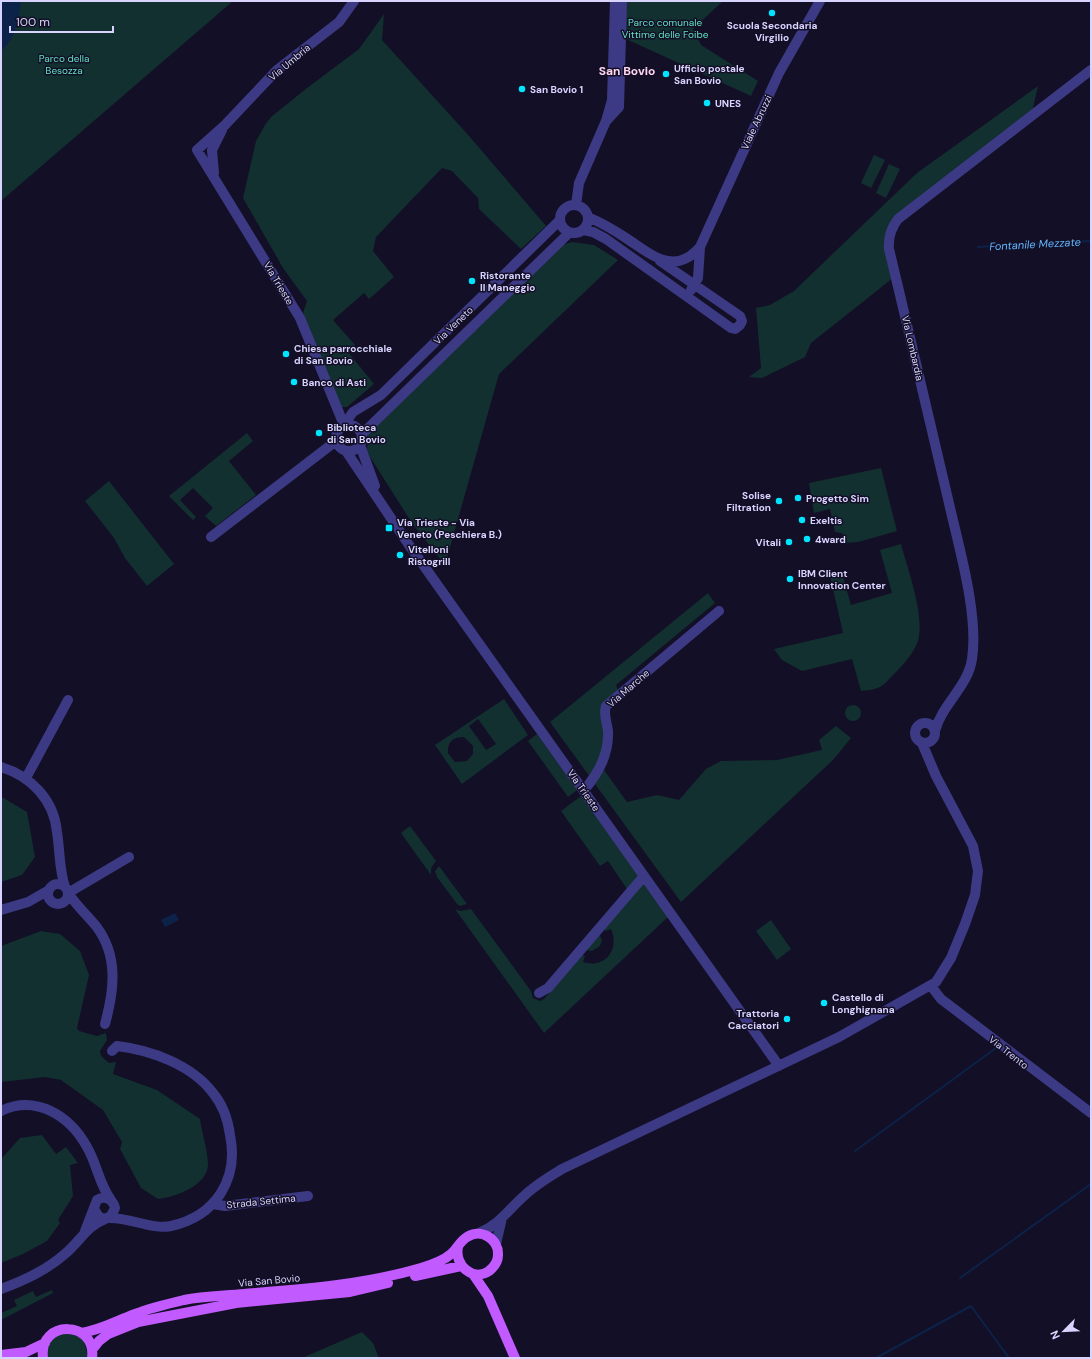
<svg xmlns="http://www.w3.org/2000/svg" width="1092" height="1359" viewBox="0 0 1092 1359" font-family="'DM Sans',sans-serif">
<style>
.green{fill:#12302f;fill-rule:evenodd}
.water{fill:#0c2248}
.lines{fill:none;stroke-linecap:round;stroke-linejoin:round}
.stream{stroke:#0c2248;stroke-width:2}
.minor{stroke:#3d3a85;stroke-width:10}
.major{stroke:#c25bff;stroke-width:10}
.poi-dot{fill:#00e5ff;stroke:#130f26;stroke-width:1.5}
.labels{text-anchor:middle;stroke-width:3;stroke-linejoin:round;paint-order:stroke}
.park-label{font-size:10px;fill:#5fe0c0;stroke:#130f26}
.poi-label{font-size:10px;font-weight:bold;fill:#d9d4ff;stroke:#130f26;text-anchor:start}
.street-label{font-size:10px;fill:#d9d4ff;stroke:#130f26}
.water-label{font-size:11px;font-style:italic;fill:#62b6ff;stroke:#130f26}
.quarter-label{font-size:12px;font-weight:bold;fill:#ffd6f0;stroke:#130f26}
</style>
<rect width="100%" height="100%" fill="#130f26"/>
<path class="green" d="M1,1H233L1,201Z
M626,1H723L693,29L701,45L758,81L751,96L626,39Z
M384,14L382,40L470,137L546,226L521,249L479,209L478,198L452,171L442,168L376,237L373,251L394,277L369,299L364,293L333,320L355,345L348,352L374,384L347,407H341L303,313L307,301L283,268L243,198L256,141L265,125L271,117L307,88L359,49Z
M1038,86L1032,112L890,222L893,278L811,343L805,357L762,378L749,377L761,368L756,308L770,305L794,291L917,173Z
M874,155L885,160L871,188L861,183Z
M889,164L900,169L886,198L876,193Z
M572,242L594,245L618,260L499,374L445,565L412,523L370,457L367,450L368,432L562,245Z
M247,433L253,441L229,461L256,495L216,526L205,516L213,508L193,488L180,500L196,517L193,520L169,496Z
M881,468L897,531L858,542L845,543L842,533L835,532L830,509L814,513L809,483Z
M109,481L174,564L147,586L125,558L114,538L85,501Z
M901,544C908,570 925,616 918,641C915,651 904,664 897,671C882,686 883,689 861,691L852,659L802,671L782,660L774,649L843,633L830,576L842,573L851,605L892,593L880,550Z
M708,593L715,603L616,685L618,690L604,702V732L602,753L590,777L550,722Z
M504,699L528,735L462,784L435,745ZM478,719L496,744L486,750L469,726ZM464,737L473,746V754L467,761L455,762L448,753C447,742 453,737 464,737Z
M845 713a8 8 0 1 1 16 0a8 8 0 1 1-16 0Z
M836,726L851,738L833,760L681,902L595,784L604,770L627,802L657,795L679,800L706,769L721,761L777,760L822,750L819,740Z
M537,734L577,790L568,797L528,741Z
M581,796L639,876L627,889L608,861L600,866L561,811Z
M2,797L27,812L35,857L22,875L1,882Z
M410,826L436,861L431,868V875L401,833Z
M439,866L467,904L460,906L457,904L437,877L435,871Z
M643,883L668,917L544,1033L455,909L460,911L471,909L531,991L533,998L540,1001L544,999L582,955L585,956L583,962C605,969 620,949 611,929L606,931L604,929Z
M771,920L791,949L777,960L756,931Z
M41,931L60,934L80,951L89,975L77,1028L79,1031L97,1036L106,1033L107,1040L100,1051L101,1056L109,1063L116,1062L113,1074L157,1090L200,1119C202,1133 208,1152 208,1165C207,1186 175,1197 158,1199L141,1188L120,1149L122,1142L103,1110L61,1080L45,1077L1,1082V946Z
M599,934L602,940L600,946L592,951L586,950Z
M42,1135L56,1154L66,1147L78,1163L70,1165L73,1196L58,1220L60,1223L47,1241L23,1254L1,1263V1159L20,1138Z
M52,1290L53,1293L1,1320V1313L17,1306L14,1300L33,1291L36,1297Z
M362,1332L373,1343L379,1358H302Z
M62,1333C82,1335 85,1339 88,1358H47C47,1344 50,1340 62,1333Z"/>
<path class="water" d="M1,1H21C19,20 16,38 1,51Z
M175,913L179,920L165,927L161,920Z"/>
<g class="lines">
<path class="stream" d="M978,247L1091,241
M855,1151L996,1048
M960,1278L1091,1184
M876,1358L971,1306L1009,1358"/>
<path class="minor" d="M607,120L619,107L622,1
M214,173L212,150L222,130
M560 219a14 14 0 1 1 28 0a14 14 0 1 1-28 0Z
M576,205L579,183L606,121L612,100L615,1
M588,217C602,223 614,230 626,238C651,254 674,277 700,247L779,73L820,1
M583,230L593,232L606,239L731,328L735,329L740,325L742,321L740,316L660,261
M691,290L698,278L700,247
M336 438a13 13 0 1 1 26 0a13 13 0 1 1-26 0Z
M344,425L300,318L197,150L225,125L277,70L339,22L354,1
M344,425L353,412L381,395L560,220
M362,434L569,233
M360,445L375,486
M346,451L409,545L779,1066
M211,537L336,441
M915 733a10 10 0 1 1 20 0a10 10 0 1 1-20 0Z
M935,731C942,704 968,687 972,659C979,614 958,544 948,499C928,415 909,332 889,249C888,237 891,228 898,219L1091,70
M1,767C31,776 54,800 57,832C60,851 59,869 65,887
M26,778L68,700
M584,790C599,773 609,754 608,731C607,723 603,713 606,706L719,611
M48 894a10 10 0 1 1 20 0a10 10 0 1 1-20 0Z
M1,910L28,902L49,890
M931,986L941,999L1091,1113
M539,993L548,988L644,876
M105,1024C114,991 119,956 96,926C87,915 76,905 68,893L129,857
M1,1111C36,1094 70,1116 87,1147C97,1164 99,1184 111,1200
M213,1204L225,1206L308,1196
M108,1218C130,1217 151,1230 171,1226C216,1216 239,1179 230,1135C228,1120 223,1105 213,1093C192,1065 151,1050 117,1046L112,1051
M85,1231L97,1200C105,1195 113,1199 115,1208L111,1216L105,1219L99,1217L94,1209
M479,1233C498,1226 509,1209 524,1196C535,1185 549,1177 562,1169L839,1037L936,982L951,958L965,924L975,895L978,871L973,846L936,776L922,743
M496,1244L502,1218
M1,1289C25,1280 47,1270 66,1253C80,1241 87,1226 105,1219"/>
<path class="major" d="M473,1274L488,1296L515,1358
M415,1276L461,1266
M81,1333C101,1330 116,1321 135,1314C150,1308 167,1304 184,1300C204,1296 224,1296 244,1294C304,1289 363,1285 421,1268C431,1265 443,1261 451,1254C457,1249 460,1241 467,1237C481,1228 499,1239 498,1255C498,1261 494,1267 489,1271C473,1282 454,1265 458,1247
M92,1350L99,1341L108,1334L138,1322L236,1303L350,1292L388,1283
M1,1355L26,1352L45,1343
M43,1358C38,1319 97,1320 92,1358"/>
</g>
<g class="poi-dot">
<circle cx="772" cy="13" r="4"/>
<circle cx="666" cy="74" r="4"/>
<circle cx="522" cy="89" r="4"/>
<circle cx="707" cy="103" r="4"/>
<circle cx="472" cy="281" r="4"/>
<circle cx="286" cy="354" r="4"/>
<circle cx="294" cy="382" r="4"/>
<circle cx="319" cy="433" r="4"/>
<circle cx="798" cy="498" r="4"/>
<circle cx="779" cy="501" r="4"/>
<circle cx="802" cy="520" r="4"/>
<rect x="385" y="524" width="8" height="8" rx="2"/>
<circle cx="807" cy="539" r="4"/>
<circle cx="789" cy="542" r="4"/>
<circle cx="400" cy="555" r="4"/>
<circle cx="790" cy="579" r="4"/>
<circle cx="824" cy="1003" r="4"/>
<circle cx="787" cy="1019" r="4"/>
</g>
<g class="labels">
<g class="park-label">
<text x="665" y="26">Parco comunale<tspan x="665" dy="12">Vittime delle Foibe</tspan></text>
<text x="64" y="62">Parco della<tspan x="64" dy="12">Besozza</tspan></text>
</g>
<g class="poi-label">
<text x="772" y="29" text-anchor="middle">Scuola Secondaria<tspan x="772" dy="12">Virgilio</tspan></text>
<text x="674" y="72">Ufficio postale<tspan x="674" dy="12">San Bovio</tspan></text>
<text x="530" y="93">San Bovio 1</text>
<text x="715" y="107">UNES</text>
<text x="480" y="279">Ristorante<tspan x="480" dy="12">Il Maneggio</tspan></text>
<text x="294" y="352">Chiesa parrocchiale<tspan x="294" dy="12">di San Bovio</tspan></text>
<text x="302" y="386">Banco di Asti</text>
<text x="327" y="431">Biblioteca<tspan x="327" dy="12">di San Bovio</tspan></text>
<text x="771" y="499" text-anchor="end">Solise<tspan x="771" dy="12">Filtration</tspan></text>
<text x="806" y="502">Progetto Sim</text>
<text x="810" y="524">Exeltis</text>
<text x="397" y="526">Via Trieste - Via<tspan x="397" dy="12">Veneto (Peschiera B.)</tspan></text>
<text x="815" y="543">4ward</text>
<text x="781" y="546" text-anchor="end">Vitali</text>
<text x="408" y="553">Vitelloni<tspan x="408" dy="12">Ristogrill</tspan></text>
<text x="798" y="577">IBM Client<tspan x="798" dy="12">Innovation Center</tspan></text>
<text x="832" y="1001">Castello di<tspan x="832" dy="12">Longhignana</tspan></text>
<text x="779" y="1017" text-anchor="end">Trattoria<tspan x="779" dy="12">Cacciatori</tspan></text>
</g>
<g class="street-label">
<text transform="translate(289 62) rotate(-40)" y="4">Via Umbria</text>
<text transform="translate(756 122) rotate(-65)" y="4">Viale Abruzzi</text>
<text transform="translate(279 283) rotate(59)" y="4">Via Trieste</text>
<text transform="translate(453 325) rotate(-44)" y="4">Via Veneto</text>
<text transform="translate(913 348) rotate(77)" y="4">Via Lombardia</text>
<text transform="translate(628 688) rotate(-41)" y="4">Via Marche</text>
<text transform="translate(584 790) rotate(55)" y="4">Via Trieste</text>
<text transform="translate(1009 1052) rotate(38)" y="4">Via Trento</text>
<text transform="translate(261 1201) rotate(-6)" y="4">Strada Settima</text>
<text transform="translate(269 1280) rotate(-5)" y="4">Via San Bovio</text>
</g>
<g class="water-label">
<text transform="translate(1035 244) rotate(-3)" y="4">Fontanile Mezzate</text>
</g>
<g class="quarter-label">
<text x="627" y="75">San Bovio</text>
</g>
</g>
<rect width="1092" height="1359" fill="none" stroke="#d9d4ff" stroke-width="4"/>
<g transform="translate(1064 1331) rotate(246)" stroke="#130f26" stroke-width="3" paint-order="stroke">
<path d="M0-3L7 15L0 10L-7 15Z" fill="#d9d4ff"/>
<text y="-6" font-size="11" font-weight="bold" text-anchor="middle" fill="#d9d4ff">N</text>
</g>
<path d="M10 26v6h103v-6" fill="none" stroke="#d9d4ff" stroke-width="2"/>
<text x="16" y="26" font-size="12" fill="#d9d4ff" stroke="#130f26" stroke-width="3" paint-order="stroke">100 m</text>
</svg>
